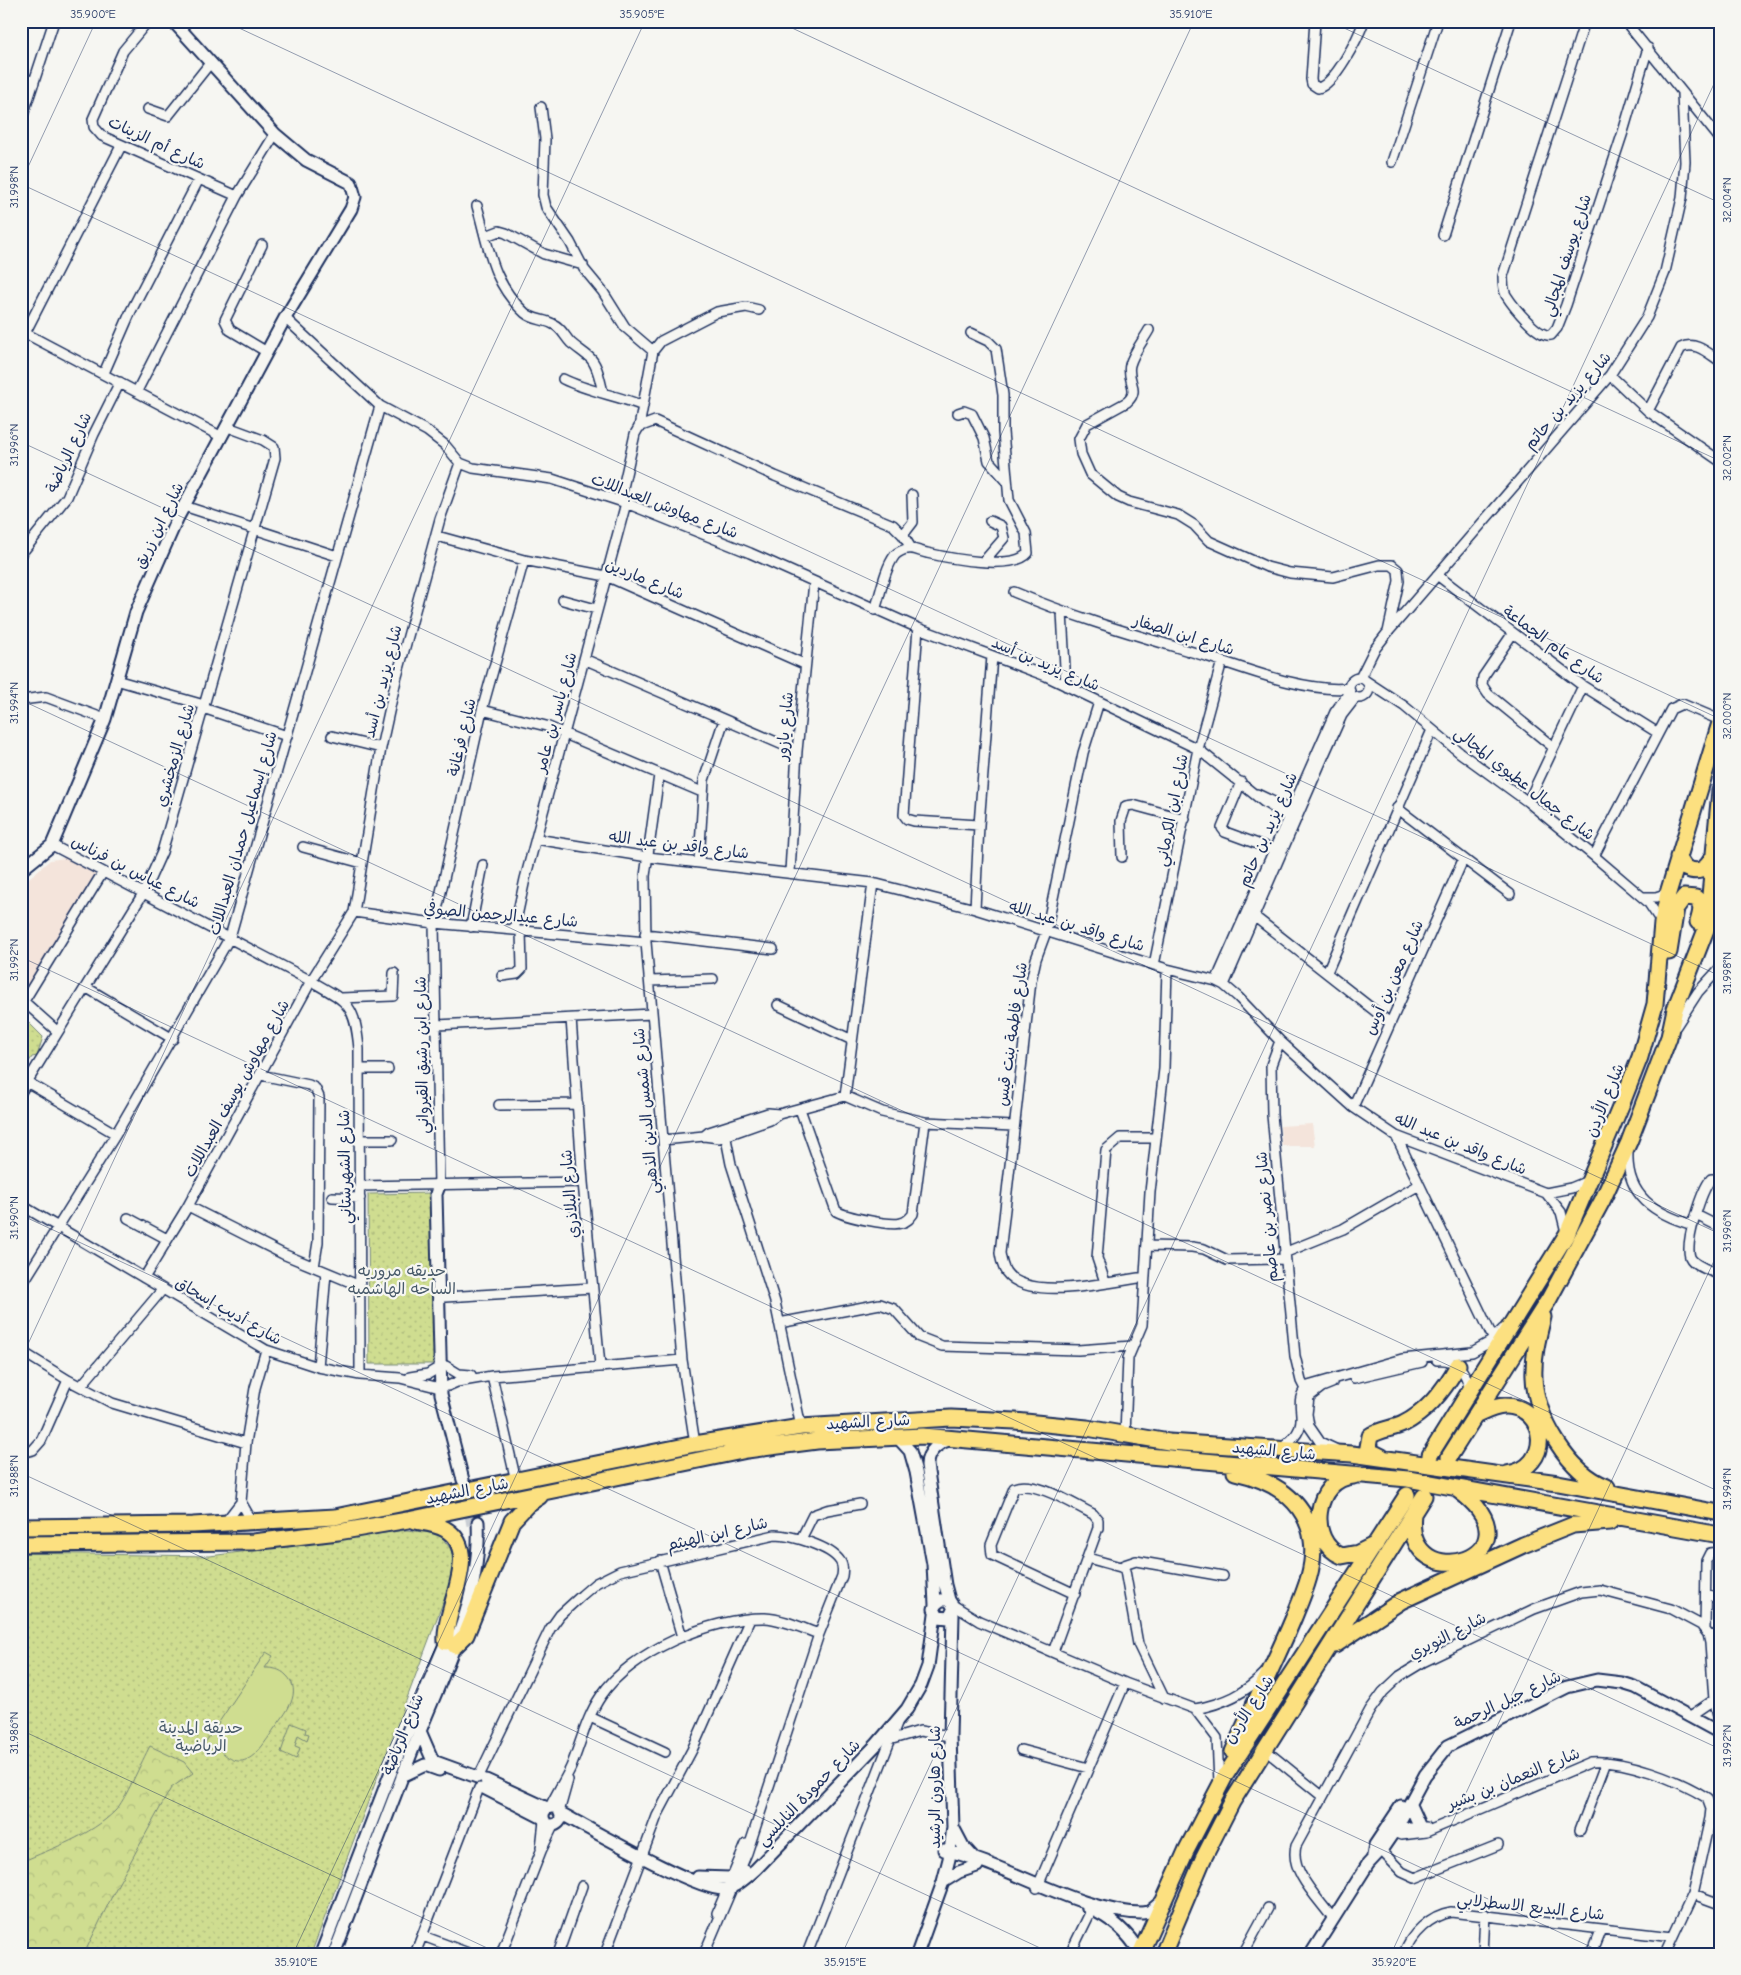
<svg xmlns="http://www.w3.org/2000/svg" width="1741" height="1975" viewBox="0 0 1741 1975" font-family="'Comic Neue','Playpen Sans Arabic',sans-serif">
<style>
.built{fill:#f4e4db}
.grass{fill:url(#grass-dots);stroke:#758677}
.forest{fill:url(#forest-crowns);stroke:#758677}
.garden{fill:#cfdd90;stroke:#758677}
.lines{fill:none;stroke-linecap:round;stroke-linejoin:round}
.secondary-tunnel{stroke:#caced4;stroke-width:11;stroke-dasharray:11 5.5;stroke-linecap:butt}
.street-casing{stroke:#1b2f5e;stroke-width:12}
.secondary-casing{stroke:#1b2f5e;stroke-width:15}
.highway-casing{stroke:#1b2f5e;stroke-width:19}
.street{stroke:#f6f6f2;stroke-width:9}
.secondary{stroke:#f6f6f2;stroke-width:11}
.highway{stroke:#fce080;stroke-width:15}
.ticks{fill:none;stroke:#1b2f5e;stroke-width:1;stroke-opacity:0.45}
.labels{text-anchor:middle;stroke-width:4.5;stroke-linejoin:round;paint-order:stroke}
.street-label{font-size:16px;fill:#1b2f5e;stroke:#f6f6f2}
.park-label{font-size:16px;fill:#485a6a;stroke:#f6f6f2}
.neatline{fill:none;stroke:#1b2f5e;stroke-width:2}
.ticks-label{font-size:12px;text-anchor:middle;fill:#1b2f5e}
</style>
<defs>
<pattern id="grass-dots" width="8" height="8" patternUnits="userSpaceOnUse" patternTransform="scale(1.25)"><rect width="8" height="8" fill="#cfdd90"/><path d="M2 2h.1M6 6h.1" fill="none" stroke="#b1be7f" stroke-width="1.8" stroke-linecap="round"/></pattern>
<pattern id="forest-crowns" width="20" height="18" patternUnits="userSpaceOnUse" patternTransform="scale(1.25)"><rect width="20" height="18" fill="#cfdd90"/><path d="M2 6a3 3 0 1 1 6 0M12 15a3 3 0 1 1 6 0" fill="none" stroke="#b1be7f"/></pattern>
</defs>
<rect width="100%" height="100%" fill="#f6f6f2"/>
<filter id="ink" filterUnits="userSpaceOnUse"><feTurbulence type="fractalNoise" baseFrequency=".02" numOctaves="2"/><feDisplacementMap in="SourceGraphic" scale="10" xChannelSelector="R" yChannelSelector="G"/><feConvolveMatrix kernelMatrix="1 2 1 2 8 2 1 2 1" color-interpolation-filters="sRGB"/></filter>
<g filter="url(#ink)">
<path class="built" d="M65,858L97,875L25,989L21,985V885L50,860Z
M1312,1124L1315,1146H1282L1280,1126Z"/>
<path class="grass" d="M21,1015L43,1037L37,1056L32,1057L21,1075Z
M434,1193L436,1364H369L368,1194Z
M407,1530L439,1534L450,1548L457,1565L311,1954H21V1553L210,1556Z"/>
<path class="forest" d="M150,1746L184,1762L193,1773L171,1788L116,1888L84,1954H21V1862C53,1848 90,1836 115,1811C125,1801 142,1760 150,1746Z"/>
<path class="garden" d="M266,1652L273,1656L265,1668C273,1668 280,1669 286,1675C304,1692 285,1714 274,1729C257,1755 241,1778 215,1744L209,1751L203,1746Z
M291,1723L306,1729L305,1733L309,1734L307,1740L298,1735L295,1746L300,1748L296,1759L281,1752Z"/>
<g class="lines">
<path class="secondary-tunnel" d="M464,1484L472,1525"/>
<g class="street-casing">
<path id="street" d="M148,21L123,51L93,119L94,127L102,136L237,196
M1315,21L1311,79L1312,84L1318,88C1335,84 1358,38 1364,21
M1585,21L1503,276C1503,283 1503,289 1506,295C1513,306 1538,338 1551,335L1557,328L1566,305L1623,132L1648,48
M1625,21L1720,139
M21,76L34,83
M541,107L545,139L543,195L546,207L570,242L584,269L603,292L625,327L653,351
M148,109L168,116L211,62
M21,121L54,21
M1392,162L1438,21
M477,206C489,247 491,282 525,313C533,320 544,319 553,324C562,328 564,336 571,343C577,348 583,352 589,357C598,364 600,382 603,392
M1443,235L1511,21
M486,236L499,231L506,233L544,254L583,265
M262,245L225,320L230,330L267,352
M285,318L380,406L427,431L445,445L460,463L473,468L552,479L626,503L750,553L918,628L1046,676L1198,749L1264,802L1295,821
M1149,330C1143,341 1133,353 1130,365C1126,380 1141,390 1127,402L1087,424L1079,439L1081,454L1090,474L1118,497L1129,502L1178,515L1194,525L1209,541L1267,567L1290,573L1333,577L1379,565H1392L1398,570L1399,581L1388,632
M21,331L222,437
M21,341L121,146
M104,373L131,311L199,179
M1610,375L1648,411L1720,461
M563,379C589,392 617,395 643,406
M137,391L237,196L275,134
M1648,411L1681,348C1695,340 1709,354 1720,361
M958,413L964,411L972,414L984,438L989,461L1006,480
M639,427L653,351L661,341L717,312L746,307L759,310
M620,501L635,434L639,427L655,421L775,476L893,525L903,535L911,548
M184,506L337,556
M903,535L913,522L912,495
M437,536L524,560L606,576L804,664
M21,554L67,497L94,434L120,382
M984,561L1004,538L1001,526L990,521
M1437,575L1583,686L1658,733
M1014,592C1078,619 1143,637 1209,657C1249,670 1308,693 1349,688
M563,600L596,609
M875,610C881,593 884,570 895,555C898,552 904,549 908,549C915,548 921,552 927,553C948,558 1014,571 1028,553L1026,533L1009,500L1003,432V395L996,349L988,341L971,333
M1062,612L1066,686
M918,628L904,815L907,819L914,821L979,825
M1513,633L1483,677L1482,685L1488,694L1553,747
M584,659L797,751
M1360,678L1374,650L1388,632L1610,375L1647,317L1665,272L1682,198L1685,162L1682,93
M1349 688a10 10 0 1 1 20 0a10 10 0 1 1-20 0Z
M116,680L204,705
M1366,681L1404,706L1459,752L1528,802L1594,856L1648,902L1662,923
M21,700L46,697L105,719
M1099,702L1083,753L1046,932L1036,959L1031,981L1000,1253C1001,1259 1002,1266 1006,1272C1028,1303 1112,1281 1145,1277
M203,708L287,736
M482,710L546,726L702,792
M332,736L381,748
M659,775L645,876L646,942L682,1360L695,1444
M1241,782L1222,828L1225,832L1274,850
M1257,794L1295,812
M1528,802L1583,686
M1397,808L1510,894
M536,839L648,857L873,883L975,909L1167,969L1216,981L1224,985L1238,997L1280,1041L1353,1107L1396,1136L1546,1193L1561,1212L1566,1232
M52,845L311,981C348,1002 355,1004 359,1049L360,1375
M303,847L362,863
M1594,856L1671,709L1682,704L1720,720
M1122,857L1121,821L1126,806L1133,805L1185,819
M699,862L704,780L724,720
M790,872L797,751L814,582
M1643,897H1656L1668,893
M975,909L979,825L992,656
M354,912L434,923L646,942
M1250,913L1389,1022
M471,927L483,865
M514,930L525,879L626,503
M645,934L773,949
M1154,965L1198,749L1222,661
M1327,972L1432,730
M502,976L517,974L522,969L521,931
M650,981L713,979
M1216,981L1335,712L1350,691
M1224,985L1324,755L1342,715L1356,697
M87,988L173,1039
M341,998L393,996L394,973
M21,999L58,1032
M24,1001L103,872
M778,1005L852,1040
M571,1019L583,1182L600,1366
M437,1025L652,1014
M1676,1026L1698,992L1720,968
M1280,1041L1271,1065L1272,1115L1295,1356L1301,1381L1309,1397L1307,1414L1309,1426L1320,1442L1335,1449
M359,1069H388
M261,1075L309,1085L315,1088L319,1097L318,1242L314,1267
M27,1082L116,1134
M21,1092L144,892L162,852L275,458L274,447L263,440L228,427
M845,1096L873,883
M499,1105L578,1104
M1353,1107L1463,860
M800,1109L836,1211C846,1217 890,1226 901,1223C907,1222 910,1218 913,1214L925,1122
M724,1128L731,1164L775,1302L801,1427
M704,1136L709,1132L768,1113L779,1114L845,1096L882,1112L925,1122L1013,1126
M1396,1136L1493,1338
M359,1140H392
M663,1140L704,1136L719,1138L770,1120L779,1114
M1628,1153C1626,1196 1655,1214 1693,1225
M1720,1179H1711C1701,1191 1685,1242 1690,1257C1694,1266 1712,1271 1720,1275
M359,1186L583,1182
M439,1186L434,923L482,710L524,560
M1546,1193L1571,1188L1588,1181
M332,1197L360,1198
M21,1205L266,1350L318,1367L360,1375L400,1378L440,1388
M188,1206L283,1254L360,1286
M1696,1215L1720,1227
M128,1218L167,1239
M1148,1246L1192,1247L1204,1249L1227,1260L1285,1259
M1284,1253L1343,1229L1419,1185
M144,1278L188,1206L311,981L354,912L381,748L396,680L440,519L460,463
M1105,1282L1097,1258L1106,1150L1120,1138H1155
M21,1286L116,1134L230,937L380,406
M445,1297L592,1288
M779,1323L880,1304L894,1309L919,1337L942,1346L1078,1350L1132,1346
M21,1351L68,1380L112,1403L246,1443
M1437,1360C1456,1358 1467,1372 1469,1389
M446,1366L459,1374L471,1375
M318,1367L326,1273
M492,1376L516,1481
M410,1377L428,1374L440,1367
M1354,1378L1422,1362
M81,1386L163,1289
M448,1386L457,1382L492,1376L682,1360
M1309,1397L1322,1387L1332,1383
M1125,1435L1128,1358L1142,1325L1150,1192L1164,1069L1167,969
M1280,1449C1320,1423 1287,1406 1308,1386L1402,1359L1472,1352L1490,1342L1503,1329
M21,1453L33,1450L41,1441L68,1380
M241,1502L249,1516L255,1522
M224,1524L241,1502L246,1443L255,1388L266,1350
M801,1539L813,1515L827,1510L860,1504
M1088,1558L1124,1568
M660,1561L682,1637
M1706,1594L1720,1599
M953,1605L979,1621L1125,1683L1195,1709L1217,1738L1219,1783
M1705,1630L1706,1561L1710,1553L1720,1552
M1708,1634L1720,1638
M1053,1652L1098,1528V1520L1093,1514C1074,1505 1035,1479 1014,1488L991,1545L992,1555L1075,1594
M1164,1698L1138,1644L1124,1565L1136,1561L1223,1576
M1195,1709C1223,1704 1245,1694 1264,1674
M590,1717L665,1752
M1689,1717L1714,1700
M889,1740L920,1731L950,1736
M1264,1749L1322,1796
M1021,1750L1088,1768
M479,1776L550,1629L560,1615L582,1595L596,1583L620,1571L775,1535C791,1535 830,1546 840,1561C843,1565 843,1570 842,1576L819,1634L747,1853L704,1954
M550,1807C556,1794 565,1780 571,1767C581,1743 586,1718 601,1696C630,1652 712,1617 765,1618C783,1619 802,1628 819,1634
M559,1812L568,1780
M1392,1824L1397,1827H1426
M1388,1830L1401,1835L1426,1832L1591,1762C1624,1759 1679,1780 1707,1798L1711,1809L1710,1818L1693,1894L1665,1954
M1580,1830L1606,1762
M1377,1846L1402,1872L1415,1878L1498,1845
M541,1848L544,1821
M1037,1888L1125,1683
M1693,1894L1720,1904
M717,1913L746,1844
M1333,1919C1319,1899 1289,1871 1296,1846L1370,1710L1383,1692L1400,1676L1423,1662L1534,1609L1581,1592L1600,1590L1671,1609L1701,1625L1708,1634L1710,1643L1714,1700L1720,1724
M423,1936L471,1954
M415,1954L479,1788
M501,1954L541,1851L554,1824
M558,1954L582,1886
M605,1954L657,1816L692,1750L750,1619
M807,1954L897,1723
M1070,1954L1094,1905
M1243,1954L1268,1908
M1404,1954C1410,1934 1431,1915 1451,1912L1673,1937
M1483,1954L1485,1914
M1591,1954L1601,1929"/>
</g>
<g class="secondary-casing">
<path id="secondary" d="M21,870L52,845L105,719L136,612L177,519L285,318L351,209L355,197L351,183L306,160L275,134L173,21
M439,1186L436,1194L441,1394L463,1480
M897,1437L910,1451L916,1472L933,1564L935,1605
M949,1600H941L935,1605L934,1609L938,1617L949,1618L954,1608L949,1600L945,1585L927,1465C927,1451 940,1441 953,1439
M420,1731L433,1761L477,1777
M402,1776L425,1765L439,1770
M486,1780L547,1808
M484,1788L543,1818
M1410,1805L1420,1827
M543 1816a9 9 0 1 1 18 0a9 9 0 1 1-18 0Z
M560,1813C589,1828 696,1890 723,1889C736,1888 747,1877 756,1869L877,1744L907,1709L921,1685L928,1666L935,1614
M953,1827L963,1846L974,1858
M944,1850C1009,1864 1077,1912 1142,1913L1149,1912L1161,1902
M1373,1856L1375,1845L1401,1806
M698,1877L730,1878L745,1871
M943,1882L959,1872L977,1866
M1088,1908C1110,1917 1128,1932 1140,1953
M321,1954L394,1764L449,1635
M334,1954C361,1885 387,1815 414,1746C442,1674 482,1601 478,1522
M917,1954L943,1882L949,1859L953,1827L950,1736L953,1615
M1311,1954L1368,1864L1382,1849L1397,1827L1425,1775L1448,1746L1567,1687L1597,1680L1622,1683L1635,1687L1720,1733"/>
</g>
<g class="highway-casing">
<path id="highway" d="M1678,857L1685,868C1698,874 1706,870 1712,858
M1669,952L1676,908L1684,897L1696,898C1703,906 1701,912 1698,922
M1543,1317C1538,1337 1533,1356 1534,1377C1535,1417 1569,1473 1607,1487
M1475,1416C1484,1412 1494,1406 1505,1406C1548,1406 1553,1468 1507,1474
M1430,1455L1567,1234L1622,1103L1640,1057L1655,1004L1662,923L1668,893L1720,723
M1382,1457L1372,1452L1368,1447L1370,1436C1380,1429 1392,1429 1403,1424C1427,1412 1445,1389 1458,1365
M1449,1457L1549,1299L1602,1201L1629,1142L1669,1037L1675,1009L1707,927L1720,791
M1354,1476C1314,1478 1306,1542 1342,1556L1358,1553L1376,1544
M1413,1514C1403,1602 1547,1555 1458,1490
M415,1521C425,1523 436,1524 445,1529C483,1551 443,1608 446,1642
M21,1527L193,1525L335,1517L695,1444L801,1427L951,1418L1015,1421L1087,1428L1169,1442L1352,1454L1558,1483L1720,1513
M21,1544L253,1542L338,1532L408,1520L747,1450L817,1441L923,1436L1408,1479L1720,1535
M1335,1645L1401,1601L1523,1545L1573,1525L1610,1522
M455,1646L466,1635L512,1521L528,1504L540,1496
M1233,1752C1252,1707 1275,1663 1294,1617C1304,1593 1316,1566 1312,1540C1306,1499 1271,1480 1235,1472
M1140,1954L1186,1851L1225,1776L1407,1495
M1163,1954L1203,1859L1232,1802L1424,1496"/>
</g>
<use href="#street" class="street"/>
<use href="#secondary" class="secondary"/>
<use href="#highway" class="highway"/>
</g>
</g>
<path class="ticks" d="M224,21L1720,719M777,21L1720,461M1329,21L1720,203M21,182L96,21M21,184L1720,976M21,442L1720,1234M21,700L1720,1492M21,957L1720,1749M21,1215L1606,1954M21,1359L645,21M21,1473L1053,1954M21,1730L500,1954M293,1954L1194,21M842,1954L1720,71M1391,1954L1720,1248"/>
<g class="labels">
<g class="street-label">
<text transform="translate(157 142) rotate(25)" y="6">شارع أم الزينات</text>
<text transform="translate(1566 255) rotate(-72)" y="6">شارع يوسف المجالي</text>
<text transform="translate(1567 400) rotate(-49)" y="6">شارع يزيد بن حاتم</text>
<text transform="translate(68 452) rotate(-65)" y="6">شارع الرياضة</text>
<text transform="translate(665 505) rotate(21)" y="6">شارع مهاوش العبداللات</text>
<text transform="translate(158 525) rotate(-64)" y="6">شارع ابن زريق</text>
<text transform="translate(645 578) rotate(22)" y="6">شارع ماردين</text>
<text transform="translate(1184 634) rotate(17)" y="6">شارع ابن الصفار</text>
<text transform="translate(1554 644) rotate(36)" y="6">شارع عام الجماعة</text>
<text transform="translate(1046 663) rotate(23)" y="6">شارع يزيد بن أسد</text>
<text transform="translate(382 681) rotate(-76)" y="6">شارع يزيد بن أسد</text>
<text transform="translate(555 712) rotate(-75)" y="6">شارع ياسر بن عامر</text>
<text transform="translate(784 726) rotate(-85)" y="6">شارع يازور</text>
<text transform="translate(461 737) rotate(-77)" y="6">شارع فرغانة</text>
<text transform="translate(174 755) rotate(-74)" y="6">شارع الزمخشري</text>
<text transform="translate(1525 783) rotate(38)" y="6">شارع جمال عطيوي المجالي</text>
<text transform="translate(1171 810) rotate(-79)" y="6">شارع ابن الكرماني</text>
<text transform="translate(1267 829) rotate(-66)" y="6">شارع يزيد بن حاتم</text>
<text transform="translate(242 833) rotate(-74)" y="6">شارع إسماعيل حمدان العبداللات</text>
<text transform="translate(679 844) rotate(7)" y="6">شارع واقد بن عبد الله</text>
<text transform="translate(136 871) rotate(27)" y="6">شارع عباس بن فرناس</text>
<text transform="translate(501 914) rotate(5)" y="6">شارع عبدالرحمن الصوفي</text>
<text transform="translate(1077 925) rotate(17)" y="6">شارع واقد بن عبد الله</text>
<text transform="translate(1393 977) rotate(-66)" y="6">شارع معن بن أوس</text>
<text transform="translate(1011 1034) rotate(-82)" y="6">شارع فاطمة بنت قيس</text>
<text transform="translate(421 1055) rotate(-91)" y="6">شارع ابن رشيق القيرواني</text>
<text transform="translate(236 1088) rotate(-61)" y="6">شارع مهاوش يوسف العبداللات</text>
<text transform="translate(1604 1100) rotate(-68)" y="6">شارع الأردن</text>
<text transform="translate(645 1111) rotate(-95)" y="6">شارع شمس الدين الذهبي</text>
<text transform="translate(1461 1143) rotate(22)" y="6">شارع واقد بن عبد الله</text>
<text transform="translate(344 1167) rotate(-91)" y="6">شارع الشهرستاني</text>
<text transform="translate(569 1194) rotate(-95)" y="6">شارع البلاذري</text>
<text transform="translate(1266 1217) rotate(-95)" y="6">شارع نصر بن عاصم</text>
<text transform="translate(229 1310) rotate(30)" y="6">شارع أديب إسحاق</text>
<text transform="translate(868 1421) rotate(-3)" y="6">شارع الشهيد</text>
<text transform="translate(1274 1450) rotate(5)" y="6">شارع الشهيد</text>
<text transform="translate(467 1490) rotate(-11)" y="6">شارع الشهيد</text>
<text transform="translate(717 1533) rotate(-13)" y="6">شارع ابن الهيثم</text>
<text transform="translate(1447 1635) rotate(-27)" y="6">شارع النويري</text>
<text transform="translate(1507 1699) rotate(-25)" y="6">شارع جبل الرحمة</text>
<text transform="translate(1248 1709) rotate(-57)" y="6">شارع الأردن</text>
<text transform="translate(402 1734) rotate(-68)" y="6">شارع الرياضة</text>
<text transform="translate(1513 1778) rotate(-22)" y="6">شارع النعمان بن بشير</text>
<text transform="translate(934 1787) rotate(-90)" y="6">شارع هارون الرشيد</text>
<text transform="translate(808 1792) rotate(-46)" y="6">شارع حمودة النابلسي</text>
<text transform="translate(1531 1906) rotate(6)" y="6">شارع البديع الاسطرلابي</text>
</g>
<g class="park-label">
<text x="402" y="1276">حديقه مروريه<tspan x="402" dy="18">الساحه الهاشميه</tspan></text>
<text x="201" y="1733">حديقة المدينة<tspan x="201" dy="18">الرياضية</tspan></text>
</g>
</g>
<rect width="1741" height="1975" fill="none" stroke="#f6f6f2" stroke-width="55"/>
<rect x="28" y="28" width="1686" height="1920" class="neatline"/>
<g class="ticks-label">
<text x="93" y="18">35.900°E</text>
<text x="642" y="18">35.905°E</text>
<text x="1191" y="18">35.910°E</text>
<text transform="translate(14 187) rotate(-90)" y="4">31.998°N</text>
<text transform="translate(1727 200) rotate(-90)" y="4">32.004°N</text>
<text transform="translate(14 445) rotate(-90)" y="4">31.996°N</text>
<text transform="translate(1727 458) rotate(-90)" y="4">32.002°N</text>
<text transform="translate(14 703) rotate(-90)" y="4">31.994°N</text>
<text transform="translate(1727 716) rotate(-90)" y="4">32.000°N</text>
<text transform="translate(14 960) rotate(-90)" y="4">31.992°N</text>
<text transform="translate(1727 973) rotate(-90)" y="4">31.998°N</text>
<text transform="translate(14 1218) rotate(-90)" y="4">31.990°N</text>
<text transform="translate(1727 1231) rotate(-90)" y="4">31.996°N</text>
<text transform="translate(14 1476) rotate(-90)" y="4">31.988°N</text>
<text transform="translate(1727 1489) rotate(-90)" y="4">31.994°N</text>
<text transform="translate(14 1733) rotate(-90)" y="4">31.986°N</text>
<text transform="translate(1727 1746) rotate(-90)" y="4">31.992°N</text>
<text x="296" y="1966">35.910°E</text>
<text x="845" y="1966">35.915°E</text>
<text x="1394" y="1966">35.920°E</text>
</g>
</svg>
